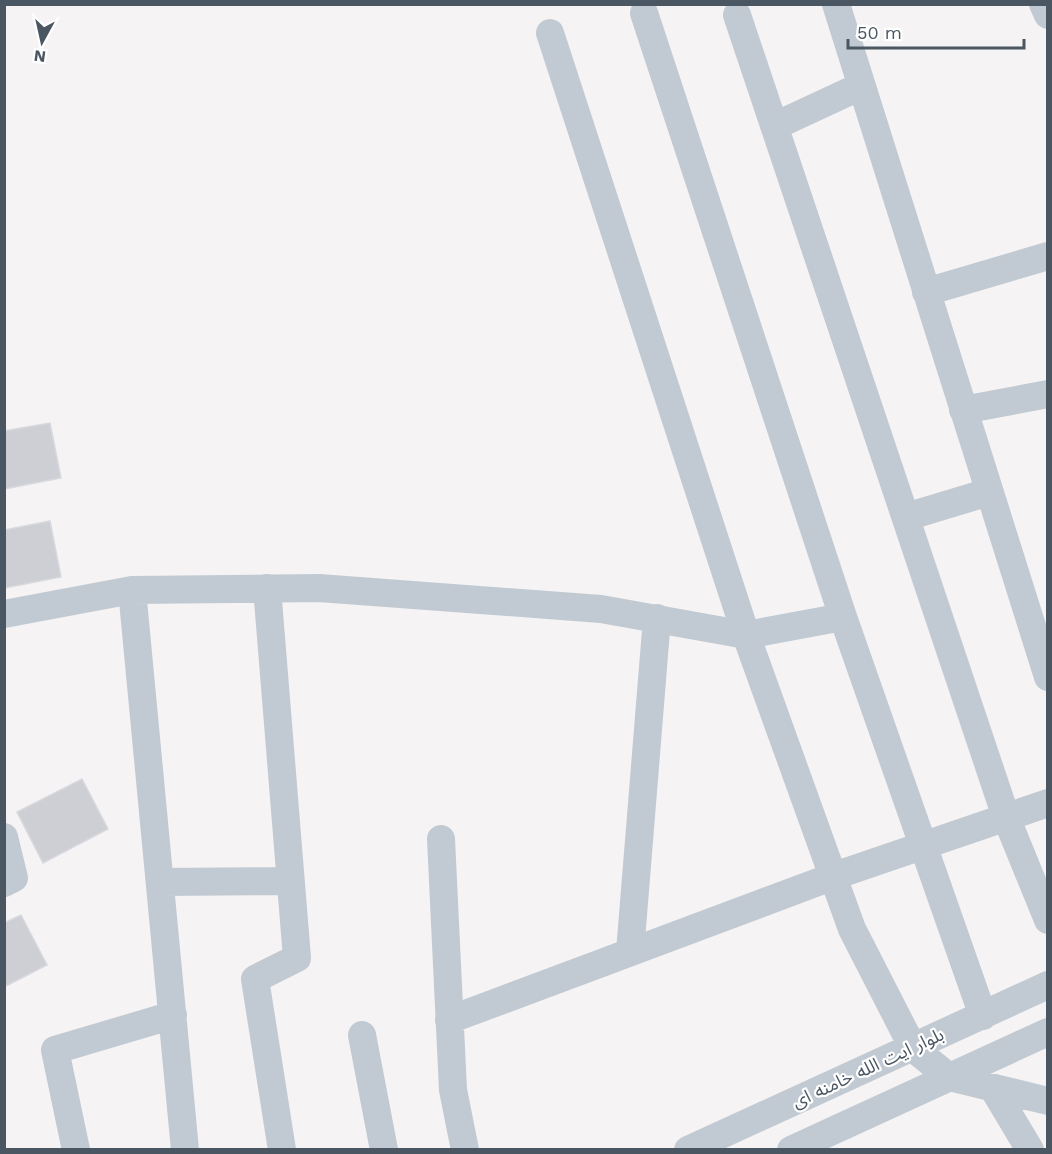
<svg xmlns="http://www.w3.org/2000/svg" width="1052" height="1154" viewBox="0 0 1052 1154" font-family="'Work Sans','Noto Sans Arabic',sans-serif">
<style>
.building{fill:#cdcfd5;stroke:#d7d9de;stroke-width:1.5}
.lines{fill:none;stroke-linecap:round;stroke-linejoin:round}
.minor{stroke:#c1cad2;stroke-width:28}
.labels{text-anchor:middle;stroke-width:4.5;stroke-linejoin:round;paint-order:stroke}
.street-label{font-size:18px;fill:#4a5661;stroke:#fff}
</style>
<rect width="100%" height="100%" fill="#f5f3f3"/>
<path class="building" d="M50,423L61,478L4,489V431Z
M50,521L61,577L4,588V530Z
M82,779L108,829L43,863L17,812Z
M21,915L47,965L4,987V923Z"/>
<g class="lines">
<path class="minor" d="M836,4L1048,677
M1043,4L1048,15
M644,13L843,617L983,1016
M737,15L1006,817L1048,920
M550,33L746,635L852,929L913,1048L949,1077L1048,1101
M775,126L861,86
M926,292L1048,256
M963,410L1048,394
M906,517L989,492
M267,588L297,958L255,979L282,1150
M132,590L185,1150
M4,614L132,590L319,588L601,609L746,635L843,617
M4,837L14,878L4,883
M441,839L453,1090L465,1150
M160,882L290,881
M630,952L657,618
M449,1020L834,876L1048,803
M362,1035L384,1150
M993,1088L1030,1150
M76,1150L55,1050L173,1015
M688,1150L1048,985
M791,1150L1048,1032"/>
</g>
<g class="labels">
<g class="street-label">
<text transform="translate(868 1068) rotate(-25)" y="6">بلوار ایت الله خامنه ای</text>
</g>
</g>
<rect width="1052" height="1154" fill="none" stroke="#4a5661" stroke-width="12"/>
<g transform="translate(42 42) rotate(188)" stroke="#ffffff" stroke-width="4.5" paint-order="stroke">
<path d="M0-4.5L10 22L0 15L-10 22Z" fill="#4a5661"/>
<text y="-9" font-size="16" font-weight="bold" text-anchor="middle" fill="#4a5661">N</text>
</g>
<path d="M848 39v9h176v-9" fill="none" stroke="#4a5661" stroke-width="3"/>
<text x="857" y="39" font-size="18" fill="#4a5661" stroke="#ffffff" stroke-width="4.5" paint-order="stroke">50 m</text>
</svg>
